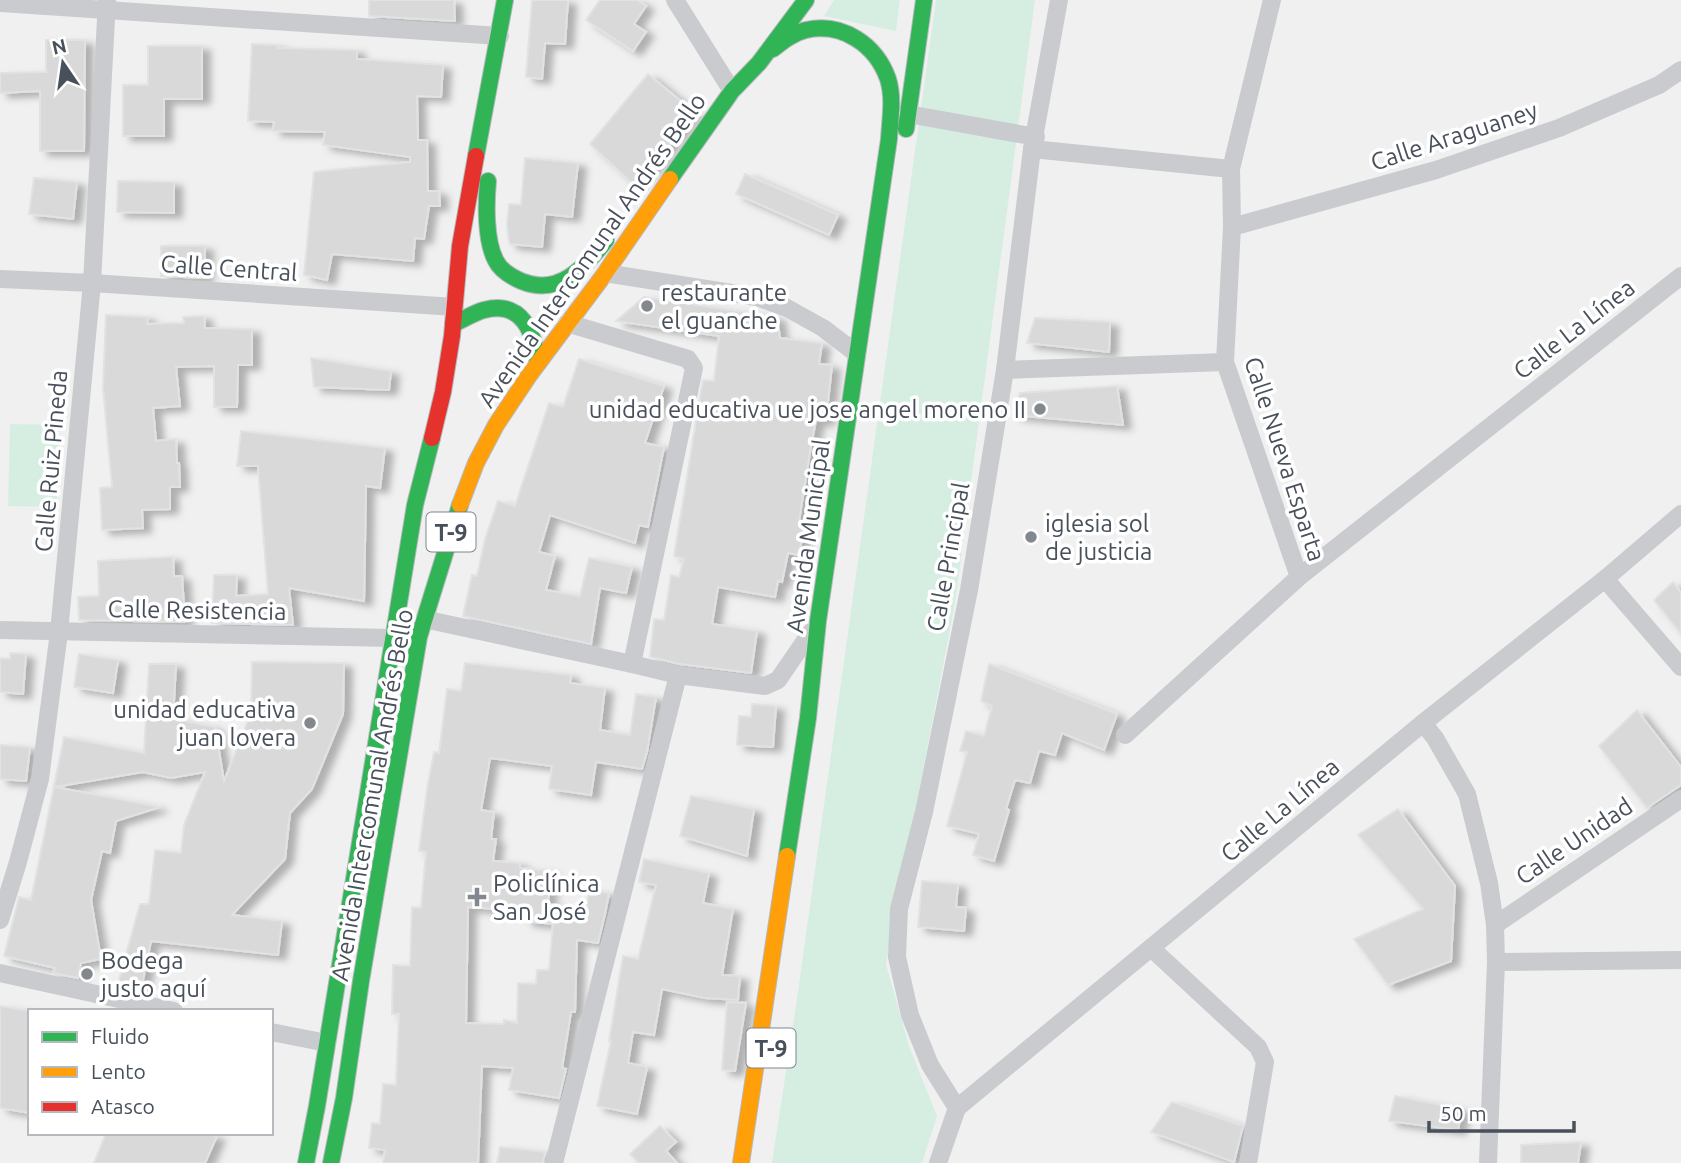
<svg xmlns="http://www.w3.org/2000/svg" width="1681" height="1163" font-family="Ubuntu,sans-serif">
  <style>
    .green { fill: #d6eee2 }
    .building { fill: #d9d9da; stroke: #e1e2e3; stroke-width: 2; fill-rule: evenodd; filter: url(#shadow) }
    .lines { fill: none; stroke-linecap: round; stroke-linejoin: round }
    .fast-casing { stroke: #b5b9bf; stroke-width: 18 }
    .slow-casing { stroke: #b5b9bf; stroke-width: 18 }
    .jam-casing { stroke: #b5b9bf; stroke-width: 18 }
    .street { stroke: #cacbce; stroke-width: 18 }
    .fast { stroke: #30b455; stroke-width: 16 }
    .slow { stroke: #ff9f0a; stroke-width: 16 }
    .jam { stroke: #e5322d; stroke-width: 16 }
    .poi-dot { fill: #83888f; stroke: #fff; stroke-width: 2.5 }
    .labels { text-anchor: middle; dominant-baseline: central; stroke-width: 7; stroke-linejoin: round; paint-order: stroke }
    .shield { fill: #fff; stroke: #7f848c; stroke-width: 2 }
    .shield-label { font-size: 23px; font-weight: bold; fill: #48505b }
    .street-label { font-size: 24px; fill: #48505b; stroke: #fff }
    .poi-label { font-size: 24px; fill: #48505b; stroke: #fff; text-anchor: start }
  </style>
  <defs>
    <filter id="shadow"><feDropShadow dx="8" dy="4.5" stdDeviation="3.5" flood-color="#0004"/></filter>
  </defs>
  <rect width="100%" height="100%" fill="#f0f0f0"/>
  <g class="green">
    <polygon points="834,0 900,0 896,31 824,16"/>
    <polygon points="936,0 1035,0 955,603 886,964 909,1046 937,1116 922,1163 772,1163 797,999"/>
    <polygon points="10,424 59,425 57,507 8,506"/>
  </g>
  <g class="building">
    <polygon points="369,0 454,0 455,21 369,16"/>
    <polygon points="532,0 568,0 565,44 545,43 542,79 526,77"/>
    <polygon points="600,0 637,0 646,6 634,24 646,32 633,51 586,20"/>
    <polygon points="46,40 85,40 84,151 40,151 40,91 0,93 0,73 46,72"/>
    <polygon points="252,44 278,45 278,48 357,50 357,59 443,65 441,97 417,96 418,140 427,140 428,191 439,191 440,206 429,206 424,239 415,238 413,261 332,254 327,280 304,275 314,172 410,162 410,157 323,145 325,132 273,131 274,122 248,121"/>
    <polygon points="148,46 202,46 202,99 164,99 164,136 123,136 123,85 148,85"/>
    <polygon points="648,74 694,112 656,164 634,185 590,144"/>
    <polygon points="525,158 578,163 572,217 545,214 542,247 510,244 509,241 507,224 509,204 521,205"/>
    <polygon points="745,174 838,215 829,235 736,194"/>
    <polygon points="34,178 77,182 73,219 29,214"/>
    <polygon points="118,181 174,182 174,213 117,212"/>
    <polygon points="161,246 205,246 205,278 161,276"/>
    <polygon points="644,297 777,317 780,338 822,343 819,364 832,365 826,421 816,420 811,446 799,521 805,522 799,555 788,553 782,582 778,581 775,597 718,587 712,624 757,631 751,673 680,664 650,657 654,619 664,620 671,575 679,577 684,559 674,556 701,391 703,380 714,381 719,336 616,321"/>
    <polygon points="106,315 148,317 147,324 184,323 183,317 204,316 205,328 252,329 252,365 238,365 237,407 214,407 214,366 176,367 180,406 153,408 156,441 176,439 177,463 179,463 180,487 170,487 170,509 142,510 143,528 102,530 100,488 112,487 103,387"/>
    <polygon points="1035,318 1110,322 1109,352 1027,343"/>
    <polygon points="311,358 391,371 389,390 314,387"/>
    <polygon points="579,359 664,386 645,443 664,447 648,527 639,525 635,543 550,515 539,552 555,556 546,590 580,596 589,558 632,567 626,593 600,588 591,644 463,616 472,575 477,576 485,539 498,501 515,506 549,403 563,407"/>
    <polygon points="1117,386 1123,425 1014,415 1020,393"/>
    <polygon points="241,431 385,448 380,488 366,486 364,601 289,588 293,625 212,623 214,575 237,575 236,596 268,594 258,466 237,466"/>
    <polygon points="173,557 174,576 182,576 185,622 79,620 78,597 99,596 98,561"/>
    <polygon points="1673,582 1681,593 1681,634 1654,600"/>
    <polygon points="10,653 26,654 23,694 0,692 0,658 10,659"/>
    <polygon points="79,654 118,660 113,693 74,687"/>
    <polygon points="252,662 344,663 343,714 312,789 290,813 285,859 232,915 282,921 278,955 151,941 141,990 117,987 140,904 149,904 155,850 181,853 184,825 205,772 171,778 143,772 55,787 160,807 116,821 110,853 102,851 91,900 101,959 81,963 78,978 53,973 55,968 4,956 19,897 31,900 64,737 144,753 149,664 176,664 173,719 215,727 224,781 251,713"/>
    <path d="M 465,663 L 571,675 L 570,683 L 605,688 L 600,730 L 630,735 L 636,694 L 656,697 L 647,752 L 642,769 L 596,762 L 591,795 L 549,789 L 552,766 L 490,758 L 481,810 L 494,812 L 491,839 L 496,839 L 493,861 L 520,863 L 520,868 L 551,871 L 548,904 L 586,910 L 589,890 L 609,893 L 605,914 L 598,943 L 577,940 L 575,1012 L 571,1012 L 562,1068 L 566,1069 L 559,1098 L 509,1090 L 513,1068 L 482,1066 L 478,1163 L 383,1163 L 385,1150 L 369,1148 L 372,1123 L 380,1124 L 383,1084 L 396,1085 L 399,1014 L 392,1014 L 393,965 L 410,966 L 412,907 L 421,908 L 426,852 L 419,851 L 427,789 L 434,752 L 439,753 L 447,689 L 461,691 ZM 468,907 L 526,911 L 525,921 L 553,924 L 549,970 L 537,970 L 536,984 L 518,983 L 517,1023 L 504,1020 L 504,1024 L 466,1023 Z"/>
    <polygon points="989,664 1117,714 1104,750 1062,733 1055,755 1039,751 1030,783 1015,780 1006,809 1009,810 994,861 973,855 979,834 947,826 967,752 960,751 966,731 984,736 992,706 981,701"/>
    <polygon points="752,704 776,706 773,747 737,745 739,716 751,717"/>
    <polygon points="1637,710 1681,767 1681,785 1647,808 1599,746"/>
    <polygon points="0,745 30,747 26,781 0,779"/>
    <polygon points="691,796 754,809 747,856 680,836"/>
    <polygon points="1398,809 1455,886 1451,961 1388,985 1354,939 1423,909 1358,835"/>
    <polygon points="644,859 709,873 703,903 733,909 722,975 740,976 738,1000 705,998 662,989 654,1035 633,1032 628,1063 647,1067 637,1114 597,1106 611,1041 609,1041 623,956 638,959 656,885 639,882"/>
    <polygon points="922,881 958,884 956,907 966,908 964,931 918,927"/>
    <polygon points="727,1002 746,1003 735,1071 722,1070"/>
    <polygon points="0,1006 30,1011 30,1113 0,1108"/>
    <polygon points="1395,1096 1462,1109 1458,1130 1389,1121"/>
    <polygon points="1172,1102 1243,1126 1234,1162 1151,1132"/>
    <polygon points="660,1126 676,1142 666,1151 677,1163 639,1163 630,1154"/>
    <polygon points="106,1133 200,1133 217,1136 205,1163 94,1163"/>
    <polygon points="1581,1142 1578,1163 1521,1163 1521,1145"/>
    <polygon points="500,1147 545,1152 543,1163 497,1163"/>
  </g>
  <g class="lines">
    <g class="fast-casing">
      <g id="fast">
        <path d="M 773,49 C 783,41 793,33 806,30 C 843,22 876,45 888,79 C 894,98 890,120 889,139 L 818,621 L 808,718 L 787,856"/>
        <polyline points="906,129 924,0"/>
        <polyline points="476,156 505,0"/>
        <polyline points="670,179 732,91 759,63 806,0"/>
        <path d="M 488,181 C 486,203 485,241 496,261 C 501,271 512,277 521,281 C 559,297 585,267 606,240"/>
        <path d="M 453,324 C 463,320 473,313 484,310 C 522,300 534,332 538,363"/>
        <polyline points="306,1163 317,1106 415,505 432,438"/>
        <polyline points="331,1163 344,1098 361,981 419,637 460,505"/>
      </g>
    </g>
    <g class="slow-casing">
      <g id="slow">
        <polyline points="460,505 476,463 496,425 530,374 601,279 670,179"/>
        <polyline points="741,1163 787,856"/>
      </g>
    </g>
    <g class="jam-casing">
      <polyline id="jam" points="432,438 443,392 452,336 460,246 476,156"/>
    </g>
    <g class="street">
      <polyline points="675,0 732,91"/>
      <polyline points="0,3 500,36"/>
      <polyline points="908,114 1036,137"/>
      <polyline points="1032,149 1231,169"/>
      <polyline points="1232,227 1436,170 1559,128 1659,85 1681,70"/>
      <polyline points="605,273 757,297 787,308 823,328 857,354"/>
      <polyline points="0,279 92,283 455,307"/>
      <polyline points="567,323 688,359 694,368 632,664"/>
      <polyline points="1005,370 1225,362"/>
      <polyline points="1299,577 1681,276"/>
      <polyline points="1605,579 1681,667"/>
      <polyline points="424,619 632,664 678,675 765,686 778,680 811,632"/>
      <polyline points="0,630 394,638"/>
      <polyline points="1423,723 1435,738 1467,794 1489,883 1495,925 1496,962 1488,1163"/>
      <polyline points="1125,735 1299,577 1225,362 1232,227 1231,169 1272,0"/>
      <polyline points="0,920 18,862 40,779 59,632 92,283 107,0"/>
      <polyline points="1495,925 1681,799"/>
      <polyline points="1151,948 1258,1047 1265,1062 1248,1163"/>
      <polyline points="1496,962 1681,960"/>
      <polyline points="0,973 174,1011"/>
      <polyline points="271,1032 327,1043"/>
      <polyline points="957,1108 930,1065 910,1015 897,957 899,909 924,812 969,590 1005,370 1032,149 1059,0"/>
      <polyline points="554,1163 678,675"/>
      <polyline points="938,1163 957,1108 1423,723 1605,579 1681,514"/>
    </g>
    <use href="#fast" class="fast"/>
    <use href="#slow" class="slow"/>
    <use href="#jam" class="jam"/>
  </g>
  <g class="poi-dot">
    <circle cx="647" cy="306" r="7"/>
    <circle cx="1040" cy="409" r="7"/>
    <circle cx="1031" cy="537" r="7"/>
    <circle cx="310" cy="723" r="7"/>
    <path d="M473.5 886.5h7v7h7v7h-7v7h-7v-7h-7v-7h7z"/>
    <circle cx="87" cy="974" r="7"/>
  </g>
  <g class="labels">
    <g class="shield">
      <rect x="426.5" y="512.5" width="49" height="39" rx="5"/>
      <rect x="746.5" y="1028.5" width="49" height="39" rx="5"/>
    </g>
    <g class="shield-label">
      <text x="451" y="532">T-9</text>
      <text x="771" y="1048">T-9</text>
    </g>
    <g class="street-label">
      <text transform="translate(1454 136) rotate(-18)">Calle Araguaney</text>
      <text transform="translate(592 250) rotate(-55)">Avenida Intercomunal Andrés Bello</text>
      <text transform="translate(229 268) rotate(4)">Calle Central</text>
      <text transform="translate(1574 329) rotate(-38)">Calle La Línea</text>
      <text transform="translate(1285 459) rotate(72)">Calle Nueva Esparta</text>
      <text transform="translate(51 461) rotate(-85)">Calle Ruiz Pineda</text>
      <text transform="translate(808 536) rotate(-82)">Avenida Municipal</text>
      <text transform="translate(948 557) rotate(-80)">Calle Principal</text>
      <text transform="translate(197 610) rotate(1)">Calle Resistencia</text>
      <text transform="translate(372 795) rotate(-80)">Avenida Intercomunal Andrés Bello</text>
      <text transform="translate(1280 810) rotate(-40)">Calle La Línea</text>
      <text transform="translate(1574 841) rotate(-34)">Calle Unidad</text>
    </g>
    <g class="poi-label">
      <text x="661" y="292">restaurante<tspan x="661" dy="28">el guanche</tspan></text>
      <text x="1026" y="409" text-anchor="end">unidad educativa ue jose angel moreno II</text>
      <text x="1045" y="523">iglesia sol<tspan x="1045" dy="28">de justicia</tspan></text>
      <text x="296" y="709" text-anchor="end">unidad educativa<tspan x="296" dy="28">juan lovera</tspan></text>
      <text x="493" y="883">Policlínica<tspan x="493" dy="28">San José</tspan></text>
      <text x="101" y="960">Bodega<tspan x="101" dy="28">justo aquí</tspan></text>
    </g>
  </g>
  <rect x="28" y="1009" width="245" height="126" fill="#ffffff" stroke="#b6b9bd" stroke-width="2"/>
  <rect x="42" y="1032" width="35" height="10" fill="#30b455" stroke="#b6b9bd" stroke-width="2"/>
  <text x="91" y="1044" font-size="21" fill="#48505b">Fluido</text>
  <rect x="42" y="1067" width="35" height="10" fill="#ff9f0a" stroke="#b6b9bd" stroke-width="2"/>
  <text x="91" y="1079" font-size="21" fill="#48505b">Lento</text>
  <rect x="42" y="1102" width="35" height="10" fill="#e5322d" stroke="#b6b9bd" stroke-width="2"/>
  <text x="91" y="1114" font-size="21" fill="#48505b">Atasco</text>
  <g transform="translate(63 63) rotate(347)" stroke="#ffffff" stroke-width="5" paint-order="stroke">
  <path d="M0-5L12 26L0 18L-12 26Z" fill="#48505b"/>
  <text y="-10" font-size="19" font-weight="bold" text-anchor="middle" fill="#48505b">N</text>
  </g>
  <path d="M1429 1121v10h145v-10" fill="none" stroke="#48505b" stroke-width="3.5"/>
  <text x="1440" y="1121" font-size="21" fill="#48505b" stroke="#ffffff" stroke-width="5" paint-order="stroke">50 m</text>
</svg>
